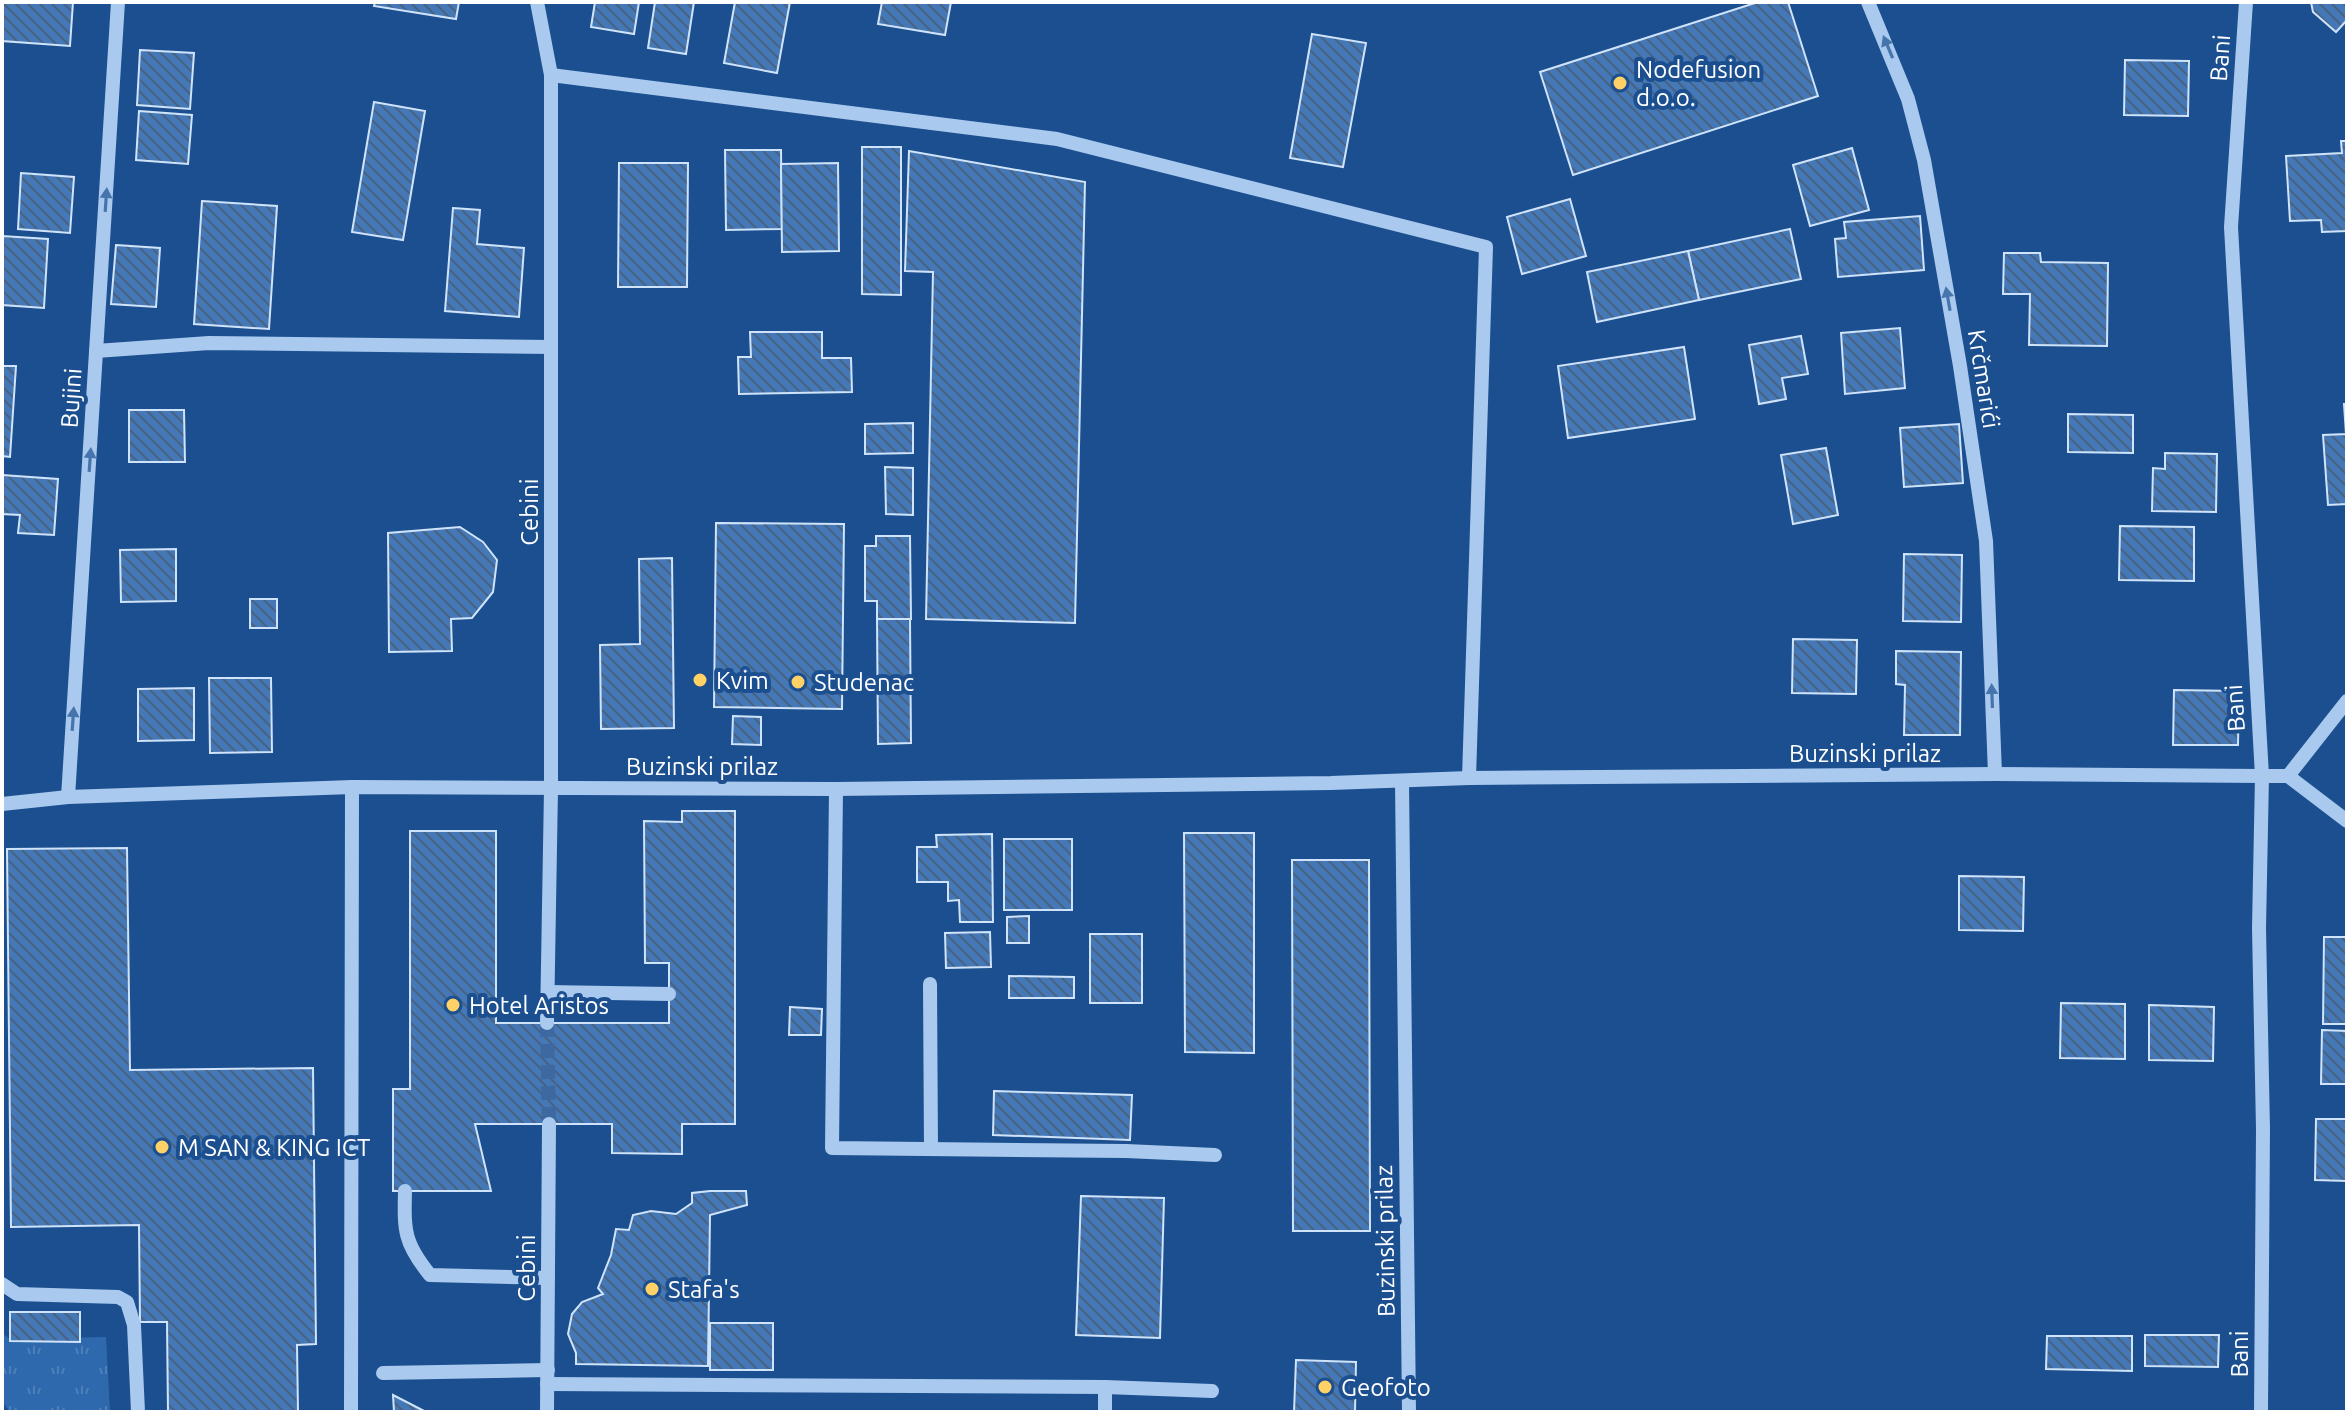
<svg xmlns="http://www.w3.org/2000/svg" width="2349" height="1414" font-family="Ubuntu,sans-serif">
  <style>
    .grass { fill: url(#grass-tufts) }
    .building { fill: url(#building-back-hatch); stroke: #cfe3fa; stroke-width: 2 }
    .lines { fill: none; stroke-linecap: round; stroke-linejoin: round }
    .minor-tunnel { stroke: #3d69a0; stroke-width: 14; stroke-dasharray: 14 7; stroke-linecap: butt }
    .minor { stroke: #a9c9ee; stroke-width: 14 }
    .oneway { fill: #4674ac }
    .poi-dot { fill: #ffd166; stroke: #1b4f8f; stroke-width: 3 }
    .labels { text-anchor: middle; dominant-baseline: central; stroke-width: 8; stroke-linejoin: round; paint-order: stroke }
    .street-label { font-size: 24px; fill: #fff; stroke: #1b4f8f }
    .poi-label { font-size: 24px; fill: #fff; stroke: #1b4f8f; text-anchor: start }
  </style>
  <defs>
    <pattern id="grass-tufts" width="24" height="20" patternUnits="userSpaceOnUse" patternTransform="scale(2)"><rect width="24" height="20" fill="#2e69ad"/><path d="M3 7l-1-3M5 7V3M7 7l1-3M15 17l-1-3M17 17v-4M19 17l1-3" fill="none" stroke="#4d80b9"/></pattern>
    <pattern id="building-back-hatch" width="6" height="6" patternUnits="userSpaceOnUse" patternTransform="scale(2)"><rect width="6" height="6" fill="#4478b7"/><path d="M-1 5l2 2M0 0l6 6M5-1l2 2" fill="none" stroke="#486282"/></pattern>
  </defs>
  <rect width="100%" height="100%" fill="#1b4f8f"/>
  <polygon class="grass" points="2,1333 10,1339 106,1337 110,1412 10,1412 2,1401"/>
  <g class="building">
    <polygon points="2,2 73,2 70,46 2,41"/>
    <polygon points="375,2 459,2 456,19 374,6"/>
    <polygon points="595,2 639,2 634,34 591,27"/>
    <polygon points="655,2 694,2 686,54 648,48"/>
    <polygon points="735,2 790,2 777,73 724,63"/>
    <polygon points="882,2 951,2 945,35 878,24"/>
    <polygon points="1758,2 1788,2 1818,96 1573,175 1540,72"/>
    <polygon points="2311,2 2347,2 2347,20 2336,32 2313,12"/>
    <polygon points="1312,34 1366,43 1343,167 1290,158"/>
    <polygon points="140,50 194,53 190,109 137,105"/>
    <polygon points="2125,60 2189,61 2188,116 2124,115"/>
    <polygon points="374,102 425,111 403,240 352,232"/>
    <polygon points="139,111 192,115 188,164 136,160"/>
    <polygon points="2341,141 2347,141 2347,231 2322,232 2321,220 2290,221 2286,156 2342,153"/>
    <polygon points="862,147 901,147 901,295 862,294"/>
    <polygon points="1852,148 1869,210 1810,226 1793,165"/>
    <polygon points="725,150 781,150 782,229 726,230"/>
    <polygon points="909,151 1085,182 1075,623 926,619 933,272 905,271"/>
    <polygon points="619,163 688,163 687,287 618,287"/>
    <polygon points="838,163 839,251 782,252 781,164"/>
    <polygon points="21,173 74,177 70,233 18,229"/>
    <polygon points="1570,199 1586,256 1522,274 1507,217"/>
    <polygon points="202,201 277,206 269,329 194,324"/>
    <polygon points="453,208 480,210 477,244 524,248 519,317 445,311"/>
    <polygon points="1920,216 1924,270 1838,277 1835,239 1846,238 1844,222"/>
    <polygon points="1790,229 1801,279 1699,300 1688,251"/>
    <polygon points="2,236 48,239 44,308 2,305"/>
    <polygon points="116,245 160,248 156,307 111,304"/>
    <polygon points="1688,251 1699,300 1597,322 1587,272"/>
    <polygon points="2004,253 2040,253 2041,262 2108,263 2107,346 2029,345 2030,294 2003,294"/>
    <polygon points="1900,328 1905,388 1845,394 1841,333"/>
    <polygon points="750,332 822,332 822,358 851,358 852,392 739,394 738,357 751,357"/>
    <polygon points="1801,336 1808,374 1782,378 1786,399 1759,404 1749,345"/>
    <polygon points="1684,347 1695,419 1568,438 1558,366"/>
    <polygon points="2,366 16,366 10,457 2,456"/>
    <polygon points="2344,404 2347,404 2347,504 2328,505 2323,435 2346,434"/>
    <polygon points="129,410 184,410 185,462 129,462"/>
    <polygon points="2068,414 2133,415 2133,453 2068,452"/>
    <polygon points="913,423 913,453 865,454 865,424"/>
    <polygon points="1959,424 1963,483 1904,487 1900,428"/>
    <polygon points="1826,448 1838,515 1793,524 1781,455"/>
    <polygon points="2165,453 2217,454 2216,512 2152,511 2153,468 2165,469"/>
    <polygon points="885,467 913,468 913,515 886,514"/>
    <polygon points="2,475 58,479 54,535 18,533 20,515 2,514"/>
    <polygon points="716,523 844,524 842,709 714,707"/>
    <polygon points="2120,526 2194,527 2194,581 2119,580"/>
    <polygon points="460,527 483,542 497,560 493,592 472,618 451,619 452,651 389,652 388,533"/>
    <polygon points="876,536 910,536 911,619 877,619 877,601 865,601 865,546 876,546"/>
    <polygon points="176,549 176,601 121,602 120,550"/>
    <polygon points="1904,554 1962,555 1961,622 1903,621"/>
    <polygon points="672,558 674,728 601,729 600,645 640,644 639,559"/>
    <rect x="250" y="599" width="27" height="29"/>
    <polygon points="877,619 910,619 911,743 878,744"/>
    <polygon points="1793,639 1857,640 1856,694 1792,693"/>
    <polygon points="1896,651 1961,652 1960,735 1904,735 1905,685 1896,684"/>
    <polygon points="209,678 271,678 272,752 210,753"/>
    <polygon points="194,688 194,740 138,741 138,689"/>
    <polygon points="2174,690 2239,691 2238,745 2173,745"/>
    <polygon points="733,716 761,717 761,745 732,744"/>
    <polygon points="682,811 735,811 735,1124 682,1124 682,1154 612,1153 612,1124 475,1124 491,1191 393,1191 393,1089 410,1089 410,831 496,831 496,1023 669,1023 669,963 645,963 644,821 682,822"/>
    <polygon points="1184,833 1254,833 1254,1053 1185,1052"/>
    <polygon points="992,834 993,922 960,922 959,900 948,901 948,882 917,882 917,847 937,847 936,835"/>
    <rect x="1004" y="839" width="68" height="71"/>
    <polygon points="127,848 130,1070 313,1068 316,1344 297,1345 298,1412 168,1412 167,1322 140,1322 139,1225 11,1227 7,849"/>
    <polygon points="1292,860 1369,860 1370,1231 1293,1231"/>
    <polygon points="1959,876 2024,877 2023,931 1959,930"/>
    <polygon points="1029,916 1029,943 1007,943 1007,917"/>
    <polygon points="990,932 991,967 946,968 945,933"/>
    <rect x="1090" y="934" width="52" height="69"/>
    <polygon points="2324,937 2347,937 2347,1024 2323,1024"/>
    <polygon points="1009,976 1074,977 1074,998 1009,998"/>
    <polygon points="2061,1003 2125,1004 2125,1059 2060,1058"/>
    <polygon points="2149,1005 2214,1007 2213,1061 2149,1060"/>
    <polygon points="790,1007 822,1009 821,1035 789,1035"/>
    <polygon points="2322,1030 2347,1031 2347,1084 2321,1084"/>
    <polygon points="994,1091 1132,1095 1130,1140 993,1135"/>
    <polygon points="2316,1119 2347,1119 2347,1181 2315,1180"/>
    <polygon points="710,1191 746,1191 747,1205 710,1215 708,1366 576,1364 576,1353 568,1334 572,1314 582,1302 603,1294 598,1288 611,1255 616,1229 629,1230 633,1215 651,1211 676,1214 692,1203 692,1193"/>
    <polygon points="1081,1196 1164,1198 1160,1338 1076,1335"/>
    <polygon points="10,1312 80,1312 80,1342 10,1341"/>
    <rect x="710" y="1323" width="63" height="47"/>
    <polygon points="2145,1335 2219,1335 2218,1367 2145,1366"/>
    <polygon points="2047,1336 2132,1336 2132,1371 2046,1369"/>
    <polygon points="1296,1360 1356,1362 1355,1412 1294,1412"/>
    <polygon points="393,1395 426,1412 394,1412"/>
  </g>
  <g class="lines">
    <polyline class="minor-tunnel" points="547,1023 549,1124"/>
    <g class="minor">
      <polyline points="537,2 551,75 551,789 547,1023"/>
      <polyline points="1868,2 1908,99 1924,160 1960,366 1986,541 1995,774"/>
      <polyline points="2246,2 2231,227 2262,776 2259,928 2263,1129 2261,1412"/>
      <polyline points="551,75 1057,139 1486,247 1469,778"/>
      <polyline points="96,351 209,343 551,347"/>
      <polyline points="2288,776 2347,701"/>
      <polyline points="1402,782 1409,1412"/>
      <polyline points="836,789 832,1148 1126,1151 1215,1155"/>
      <polyline points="68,797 118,2"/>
      <polyline points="2,804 68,797 352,787 836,789 1331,783 1469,778 1995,774 2262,776 2288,776 2347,821"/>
      <polyline points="930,984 931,1149"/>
      <polyline points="548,992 669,994"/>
      <path d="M 405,1191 C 404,1231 404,1243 430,1275 L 548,1278"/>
      <polyline points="2,1284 17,1294 118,1297 127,1302 134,1325 138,1412"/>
      <polyline points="383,1373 548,1370"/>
      <polyline points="547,1384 1105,1387 1105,1412"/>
      <polyline points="1105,1387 1212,1391"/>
      <polyline points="351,1412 352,787"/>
      <polyline points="547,1412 549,1124"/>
    </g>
  </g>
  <defs><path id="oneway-solid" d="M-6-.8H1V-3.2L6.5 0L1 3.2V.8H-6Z" transform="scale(2)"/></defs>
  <g class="oneway">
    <use href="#oneway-solid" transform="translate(1888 47) rotate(-113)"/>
    <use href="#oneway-solid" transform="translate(106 200) rotate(-86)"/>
    <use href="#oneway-solid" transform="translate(1948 299) rotate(-100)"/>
    <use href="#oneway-solid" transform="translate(90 460) rotate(-86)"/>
    <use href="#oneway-solid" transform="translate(1992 696) rotate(-92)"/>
    <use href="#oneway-solid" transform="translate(73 719) rotate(-86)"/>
  </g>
  <g class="poi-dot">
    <circle cx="1620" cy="83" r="8"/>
    <circle cx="700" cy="680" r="8"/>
    <circle cx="798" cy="682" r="8"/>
    <circle cx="453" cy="1005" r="8"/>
    <circle cx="162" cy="1147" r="8"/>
    <circle cx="652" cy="1289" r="8"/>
    <circle cx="1325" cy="1387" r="8"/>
  </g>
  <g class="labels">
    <g class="street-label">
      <text transform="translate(2220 58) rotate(-86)">Bani</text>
      <text transform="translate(1984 379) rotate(81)">Krčmarići</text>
      <text transform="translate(71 398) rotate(-86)">Bujini</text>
      <text transform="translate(529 512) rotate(-90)">Cebini</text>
      <text transform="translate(2235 708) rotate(-94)">Bani</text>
      <text x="1865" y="753">Buzinski prilaz</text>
      <text x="702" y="766">Buzinski prilaz</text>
      <text transform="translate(1385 1241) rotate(-91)">Buzinski prilaz</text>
      <text transform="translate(526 1268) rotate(-90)">Cebini</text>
      <text transform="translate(2239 1354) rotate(-90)">Bani</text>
    </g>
    <g class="poi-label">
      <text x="1636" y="69">Nodefusion<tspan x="1636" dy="28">d.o.o.</tspan></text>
      <text x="716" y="680">Kvim</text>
      <text x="814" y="682">Studenac</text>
      <text x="469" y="1005">Hotel Aristos</text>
      <text x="178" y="1147">M SAN &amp; KING ICT</text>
      <text x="668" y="1289">Stafa's</text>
      <text x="1341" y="1387">Geofoto</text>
    </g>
  </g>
  <rect width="2349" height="1414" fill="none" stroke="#ffffff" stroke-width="8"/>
</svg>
